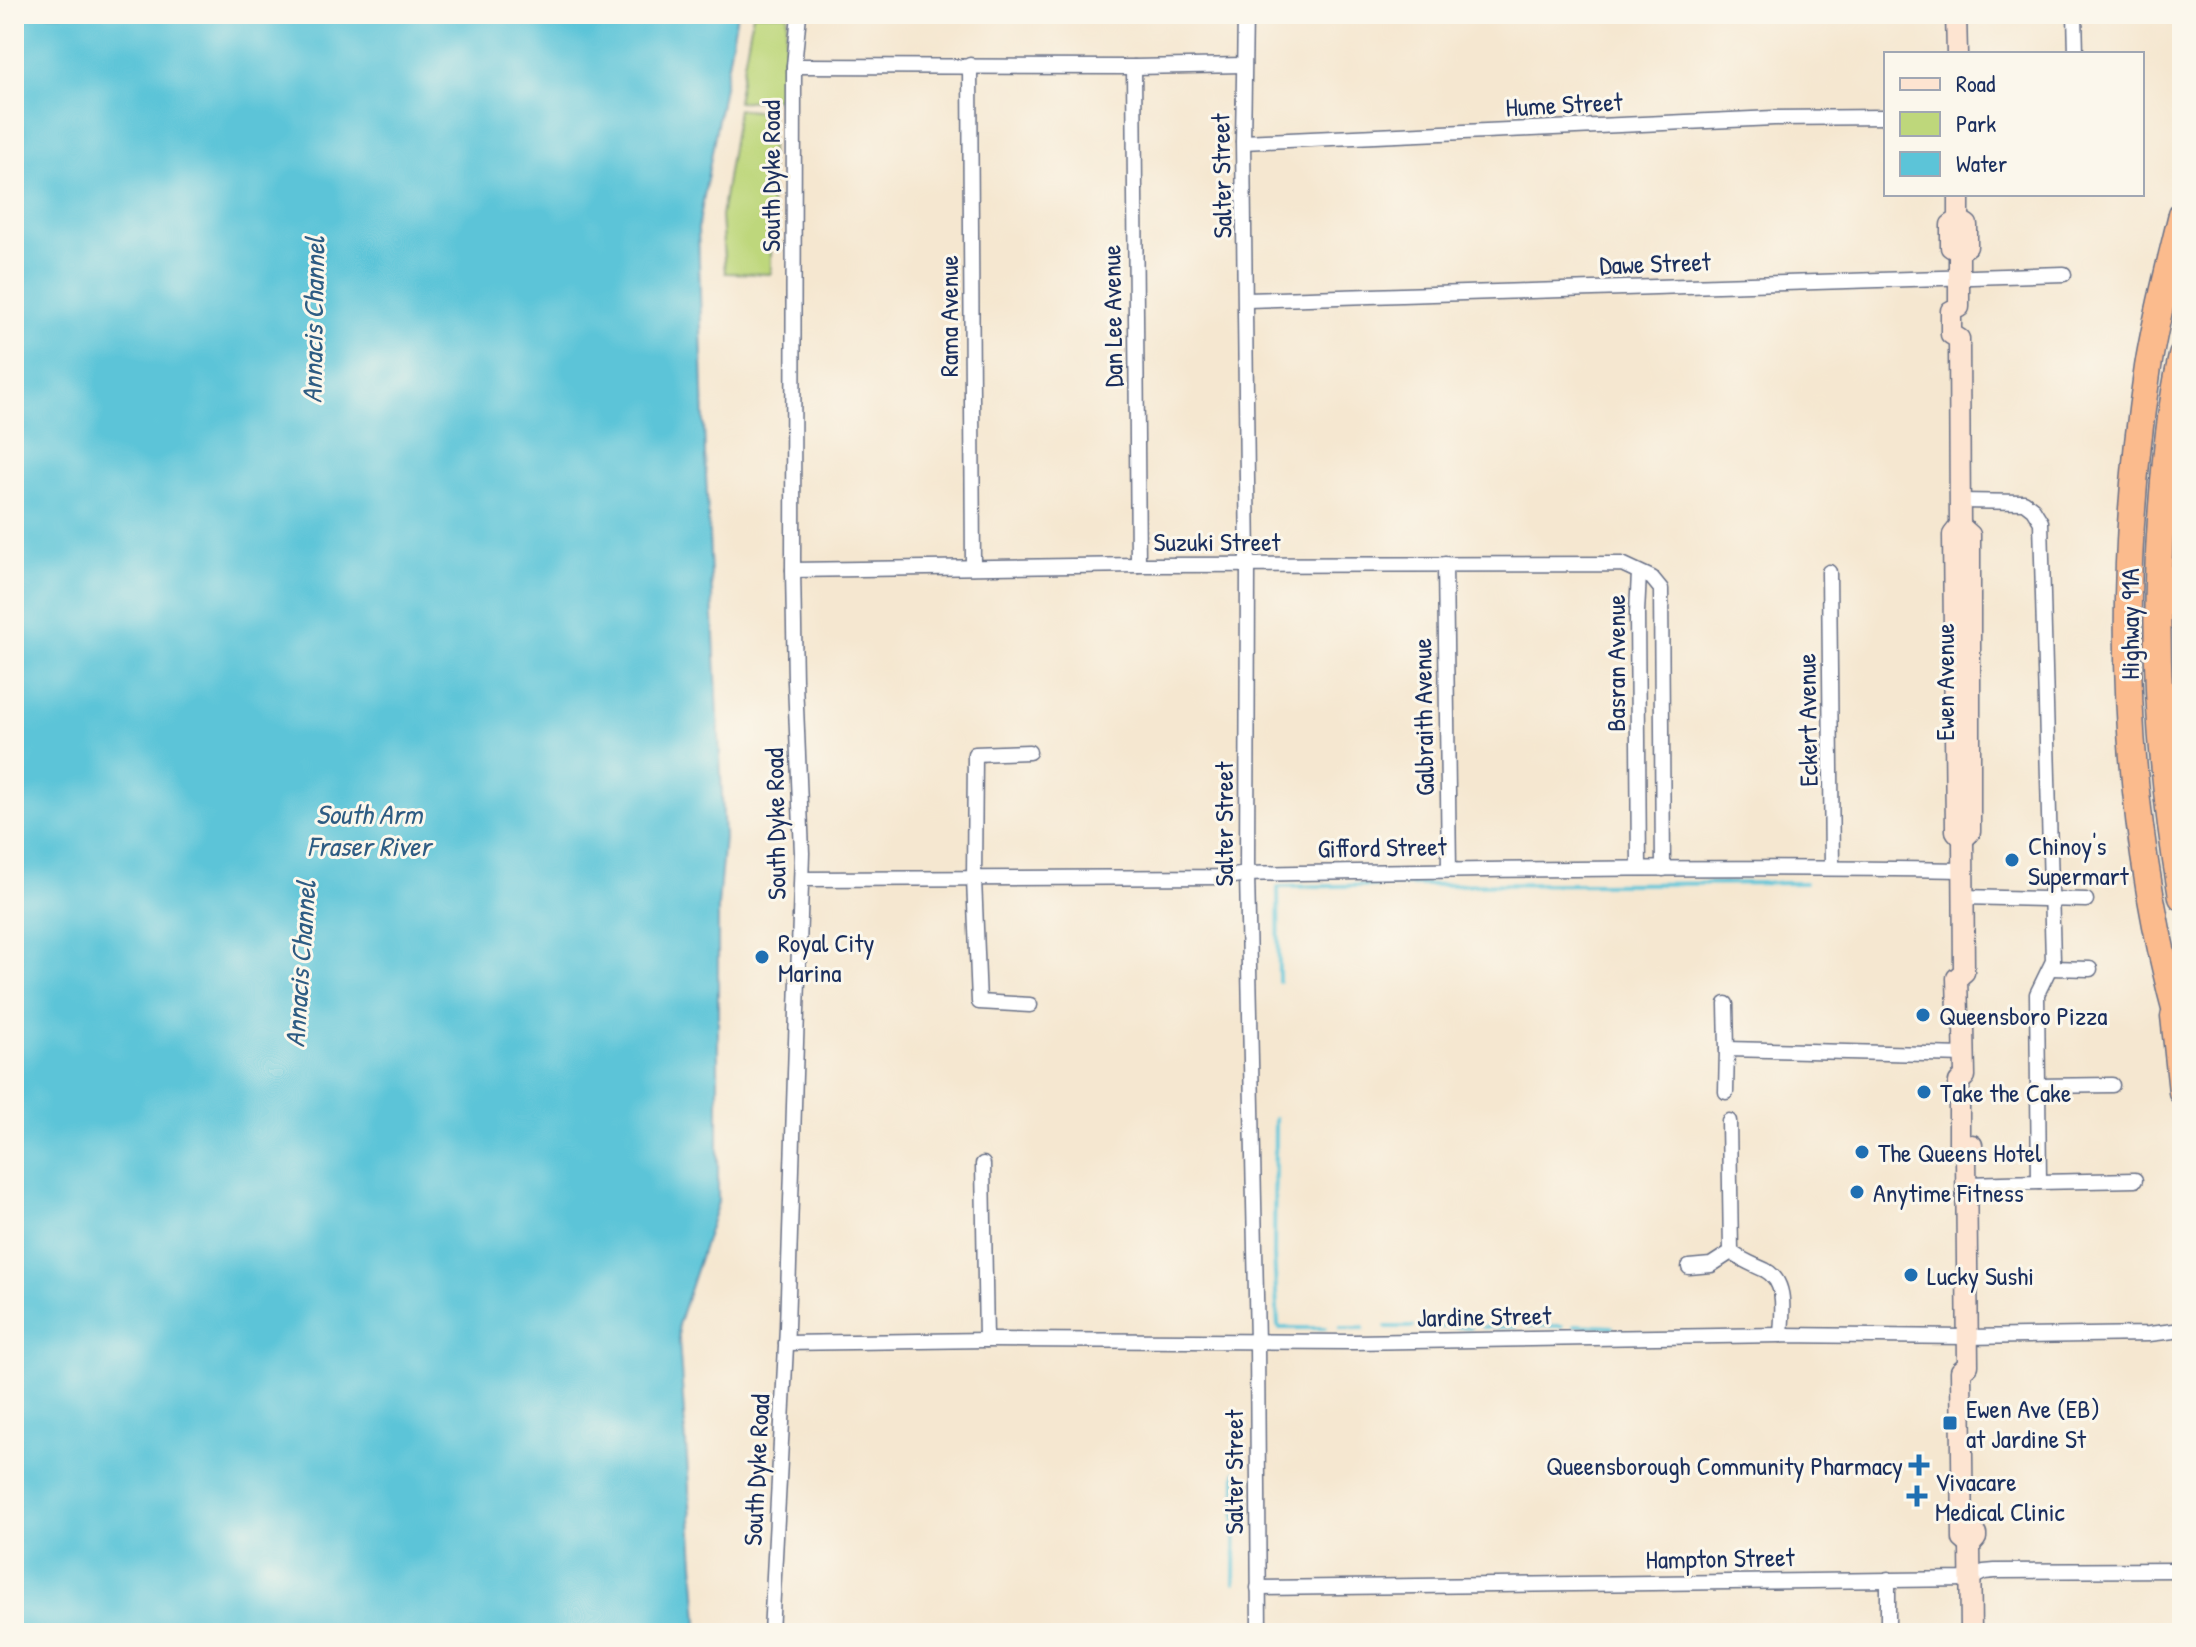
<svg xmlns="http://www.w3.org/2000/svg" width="2196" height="1647" font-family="'Patrick Hand',sans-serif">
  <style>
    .green { fill: #bed77b; stroke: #6c836c; stroke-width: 2 }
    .water { fill: #5cc4d8; stroke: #3c7a9b; stroke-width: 2 }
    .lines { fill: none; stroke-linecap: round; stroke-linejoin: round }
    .stream { stroke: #5cc4d8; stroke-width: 4 }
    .street-casing { stroke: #676f86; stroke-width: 17 }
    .secondary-casing { stroke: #676f86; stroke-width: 23 }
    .highway-casing { stroke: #676f86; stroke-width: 29 }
    .street { stroke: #fff; stroke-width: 14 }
    .secondary { stroke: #fde4d1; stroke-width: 20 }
    .highway { stroke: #fbbb8d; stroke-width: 26 }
    .poi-dot { fill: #1f6fb2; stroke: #fbf7ec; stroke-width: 3 }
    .labels { text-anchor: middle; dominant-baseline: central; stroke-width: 6; stroke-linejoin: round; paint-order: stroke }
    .street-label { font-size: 26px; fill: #1b2f5e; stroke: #fbf7ec }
    .poi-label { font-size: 26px; fill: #1b2f5e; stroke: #fbf7ec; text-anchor: start }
    .water-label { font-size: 28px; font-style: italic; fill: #2e5c83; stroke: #fbf7ec }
  </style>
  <rect width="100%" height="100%" fill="#fbf7ec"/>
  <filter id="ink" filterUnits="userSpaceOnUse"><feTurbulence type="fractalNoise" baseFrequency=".0125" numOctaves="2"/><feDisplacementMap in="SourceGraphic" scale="16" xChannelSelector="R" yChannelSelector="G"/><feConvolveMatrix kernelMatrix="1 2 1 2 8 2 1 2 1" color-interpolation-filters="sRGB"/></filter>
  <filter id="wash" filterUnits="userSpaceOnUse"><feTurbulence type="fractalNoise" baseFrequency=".006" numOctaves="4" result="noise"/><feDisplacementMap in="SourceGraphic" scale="32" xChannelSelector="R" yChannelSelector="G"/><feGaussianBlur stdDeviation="1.8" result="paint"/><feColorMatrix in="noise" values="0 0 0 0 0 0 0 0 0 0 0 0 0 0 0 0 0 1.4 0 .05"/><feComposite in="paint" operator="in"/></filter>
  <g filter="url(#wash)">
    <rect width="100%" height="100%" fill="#f5e7d0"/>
    <g class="green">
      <polygon points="753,14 788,14 780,98 737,102"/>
      <polygon points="738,109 771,113 771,274 725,273 721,217"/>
    </g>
    <polygon class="water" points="14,14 737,14 698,229 705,455 724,837 718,906 718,1202 678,1325 698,1622 696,1633 14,1633"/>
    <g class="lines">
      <g class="stream">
        <polyline points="1279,981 1278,887 1392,885 1805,883"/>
        <polyline points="1275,1119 1274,1256 1278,1326 1280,1328 1325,1328"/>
        <polyline points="1575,1325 1612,1327"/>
        <polyline points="1529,1326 1562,1326"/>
        <polyline points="1386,1327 1413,1327"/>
        <polyline points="1428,1327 1470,1327"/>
        <polyline points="1483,1327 1515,1327"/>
        <polyline points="1340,1328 1363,1328"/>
        <polyline points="1237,1452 1237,1424"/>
        <polyline points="1235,1583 1236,1472"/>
      </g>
    </g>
  </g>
  <g filter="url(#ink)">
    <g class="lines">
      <g class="street-casing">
        <g id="street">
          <polyline points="1245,14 1243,142 1248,565 1247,874 1257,1342 1259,1633"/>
          <polyline points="2075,14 2076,54"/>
          <polyline points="970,65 973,567"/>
          <polyline points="794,66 1134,67 1244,65"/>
          <polyline points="1134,67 1138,565"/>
          <polyline points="1243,142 1774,118 1886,117"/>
          <polyline points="1247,300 2064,274"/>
          <polyline points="1960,501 2024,502 2033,509 2041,522 2053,961 2037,994 2039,1182 1966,1184"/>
          <polyline points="1445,564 1449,870"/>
          <polyline points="793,570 1138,565 1622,564 1652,578 1661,589 1663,869"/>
          <polyline points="1829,572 1832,868"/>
          <polyline points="1639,573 1637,613 1639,868"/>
          <polyline points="1029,752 975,754 974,879 979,1002 1030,1005"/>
          <path d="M 802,879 L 1227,877 L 1247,874 C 1486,869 1724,866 1963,870"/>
          <polyline points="1963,897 2086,900"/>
          <polyline points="2051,968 2090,969"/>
          <polyline points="1726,1004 1727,1049"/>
          <polyline points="2038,1086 2112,1085"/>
          <polyline points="1726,1092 1727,1049 1965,1055"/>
          <path d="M 1729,1121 L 1731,1252 C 1743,1261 1752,1264 1765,1270 C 1788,1282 1782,1313 1781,1335"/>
          <polyline points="983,1164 986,1340"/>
          <polyline points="2039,1182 2135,1180"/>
          <polyline points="1689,1267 1711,1265 1731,1252"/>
          <polyline points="786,1343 986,1340 1353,1342 1781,1335 1967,1337 2149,1334 2182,1330"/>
          <polyline points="1258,1588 1970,1579 1984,1572 1995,1571 2182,1570"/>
          <polyline points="771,1633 787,1327 802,853 795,682 793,570 794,66 799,14"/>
          <polyline points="1888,1633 1888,1579"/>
        </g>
      </g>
      <g class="secondary-casing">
        <g id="secondary">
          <polyline points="1956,14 1957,54"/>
          <polyline points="1959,194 1959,220 1951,225 1951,247 1959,251"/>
          <polyline points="1959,220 1967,225 1967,246 1959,251 1959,307 1951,311 1951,334 1959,339 1960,526 1953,535 1956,831 1963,839 1964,972 1957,978 1958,1014 1958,1020 1964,1026 1965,1076 1959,1082 1959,1149 1966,1155"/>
          <polyline points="1960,526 1970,535 1970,832 1963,839"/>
          <polyline points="1970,1545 1963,1539 1961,1371 1968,1365 1966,1155 1972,1149 1972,1145"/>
          <polyline points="1971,1633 1970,1545 1976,1538 1976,1534"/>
        </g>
      </g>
      <g class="highway-casing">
        <g id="highway">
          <path d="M 2182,214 C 2170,264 2156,316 2148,367 C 2114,588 2121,818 2182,1034"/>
          <path d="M 2182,356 C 2170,409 2165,465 2161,519 C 2152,646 2160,771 2182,897"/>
          <polyline points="2174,1016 2182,1092"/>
        </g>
      </g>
      <use href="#street" class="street"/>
      <use href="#secondary" class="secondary"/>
      <use href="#highway" class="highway"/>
    </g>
  </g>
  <g class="poi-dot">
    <circle cx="2012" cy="860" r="8"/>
    <circle cx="762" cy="957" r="8"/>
    <circle cx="1923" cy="1015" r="8"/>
    <circle cx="1924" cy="1092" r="8"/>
    <circle cx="1862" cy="1152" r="8"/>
    <circle cx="1857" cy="1192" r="8"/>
    <circle cx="1911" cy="1275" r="8"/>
    <rect x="1942" y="1415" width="16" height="16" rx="4"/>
    <path d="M1915 1453h8v8h8v8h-8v8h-8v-8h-8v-8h8z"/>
    <path d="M1913 1484h8v8h8v8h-8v8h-8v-8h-8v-8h8z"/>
  </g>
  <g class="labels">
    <g class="street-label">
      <text transform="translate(1564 104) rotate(-3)">Hume Street</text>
      <text transform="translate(770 176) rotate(-90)">South Dyke Road</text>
      <text transform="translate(1221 176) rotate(-91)">Salter Street</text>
      <text transform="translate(1655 263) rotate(-2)">Dawe Street</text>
      <text transform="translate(948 316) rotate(-90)">Rama Avenue</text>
      <text transform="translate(1112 316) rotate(-91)">Dan Lee Avenue</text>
      <text x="1217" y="541">Suzuki Street</text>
      <text transform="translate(2129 624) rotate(-90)">Highway 91A</text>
      <text transform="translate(1615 663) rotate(-90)">Basran Avenue</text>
      <text transform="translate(1944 682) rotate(-90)">Ewen Avenue</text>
      <text transform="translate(1423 717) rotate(-91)">Galbraith Avenue</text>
      <text transform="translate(1807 720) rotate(-91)">Eckert Avenue</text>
      <text transform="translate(775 824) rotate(-91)">South Dyke Road</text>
      <text transform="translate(1223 824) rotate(-90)">Salter Street</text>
      <text transform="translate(1382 847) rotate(-1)">Gifford Street</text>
      <text transform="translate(1484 1316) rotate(-1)">Jardine Street</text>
      <text transform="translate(756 1470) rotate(-87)">South Dyke Road</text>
      <text transform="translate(1233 1472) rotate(-90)">Salter Street</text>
      <text transform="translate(1720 1558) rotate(-1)">Hampton Street</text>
    </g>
    <g class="poi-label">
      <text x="2028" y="845">Chinoy's<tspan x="2028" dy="30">Supermart</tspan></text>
      <text x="778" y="942">Royal City<tspan x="778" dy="30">Marina</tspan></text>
      <text x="1939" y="1015">Queensboro Pizza</text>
      <text x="1940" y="1092">Take the Cake</text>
      <text x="1878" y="1152">The Queens Hotel</text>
      <text x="1873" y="1192">Anytime Fitness</text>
      <text x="1927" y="1275">Lucky Sushi</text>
      <text x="1966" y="1408">Ewen Ave (EB)<tspan x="1966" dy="30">at Jardine St</tspan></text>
      <text x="1903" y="1465" text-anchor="end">Queensborough Community Pharmacy</text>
      <text x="1935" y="1481">Vivacare<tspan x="1935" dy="30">Medical Clinic</tspan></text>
    </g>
    <g class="water-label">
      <text transform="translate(313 320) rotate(-89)">Annacis Channel</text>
      <text x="369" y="814">South Arm<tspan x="369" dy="32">Fraser River</tspan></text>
      <text transform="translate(300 964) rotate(-86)">Annacis Channel</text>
    </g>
  </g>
  <rect width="2196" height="1647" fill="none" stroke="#fbf7ec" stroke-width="48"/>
  <rect x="1884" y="52" width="260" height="144" fill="#fbf7ec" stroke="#a1a7b3" stroke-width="2"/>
  <rect x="1900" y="78" width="40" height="12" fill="#fde4d1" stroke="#a1a7b3" stroke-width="2"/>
  <text x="1956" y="92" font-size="24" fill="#1b2f5e">Road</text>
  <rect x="1900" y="112" width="40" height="24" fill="#bed77b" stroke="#a1a7b3" stroke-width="2"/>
  <text x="1956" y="132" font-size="24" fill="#1b2f5e">Park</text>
  <rect x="1900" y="152" width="40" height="24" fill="#5cc4d8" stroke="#a1a7b3" stroke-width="2"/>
  <text x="1956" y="172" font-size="24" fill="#1b2f5e">Water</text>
</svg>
